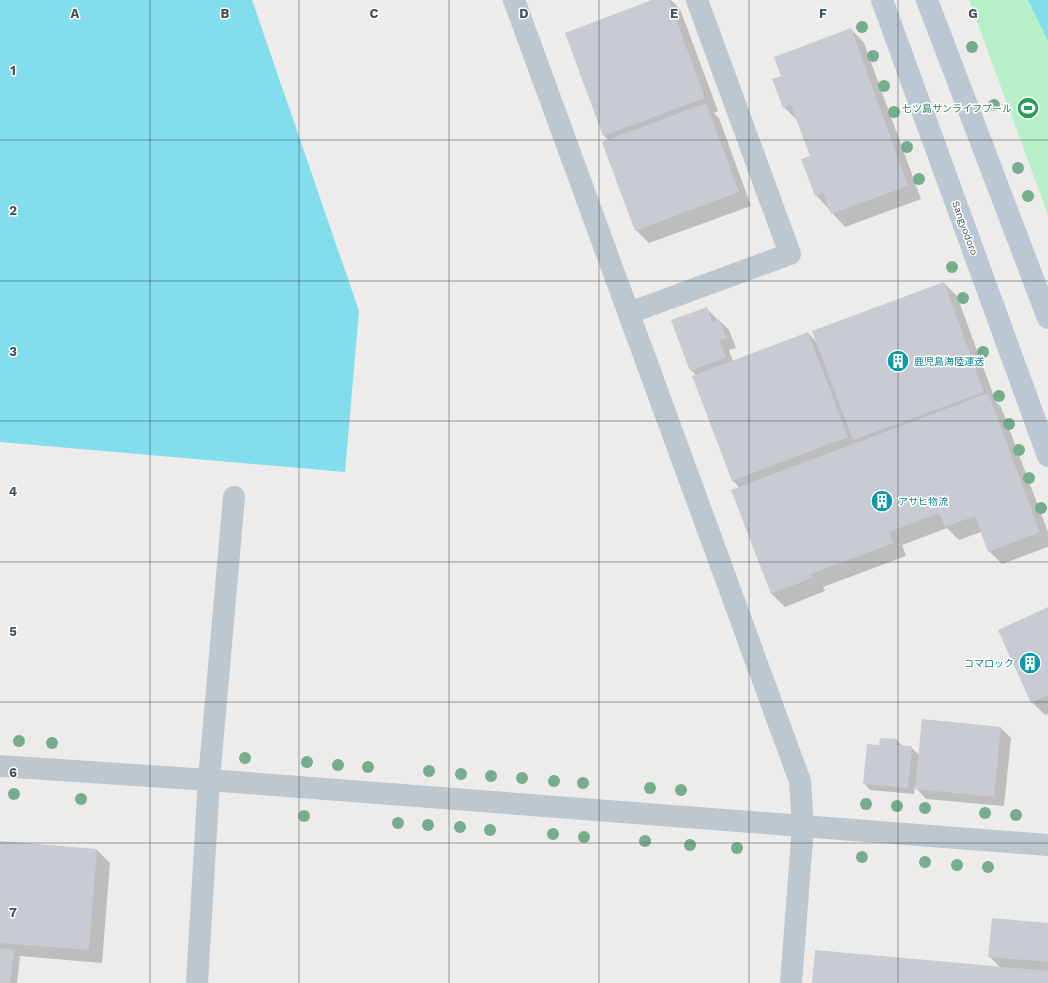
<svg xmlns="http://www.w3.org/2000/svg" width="1048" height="983" font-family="'Work Sans','Noto Sans JP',sans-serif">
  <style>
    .green { fill: #b7efc9 }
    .water { fill: #82dded }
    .shadow { fill: #0003 }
    .building { fill: #c8cbd1 }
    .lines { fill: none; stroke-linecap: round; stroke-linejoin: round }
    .minor { stroke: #bcc7cf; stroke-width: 22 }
    .tertiary { stroke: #bcc7cf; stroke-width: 22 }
    .secondary { stroke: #bbc8d4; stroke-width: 22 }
    .tree { fill: #76ad8e }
    .grid { fill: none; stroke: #445059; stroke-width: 1; stroke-opacity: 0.55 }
    .labels { text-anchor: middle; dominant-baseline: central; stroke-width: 3; stroke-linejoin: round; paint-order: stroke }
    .leisure-label { font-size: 10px; fill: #27864d; stroke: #fff; text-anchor: end }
    .street-label { font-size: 10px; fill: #445059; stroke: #fff }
    .culture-label { font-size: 10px; fill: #0d838f; stroke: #fff; text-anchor: start }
    .grid-label { font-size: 13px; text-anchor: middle; font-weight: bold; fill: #445059; stroke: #fff; stroke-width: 3; stroke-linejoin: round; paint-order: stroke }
  </style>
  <rect width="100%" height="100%" fill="#eeebeb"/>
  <polygon class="green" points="969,0 1048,0 1048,215"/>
  <g class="water">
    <polygon points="0,0 252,0 359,311 345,472 0,442"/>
    <polygon points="1028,0 1048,0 1048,41"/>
  </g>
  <g class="shadow">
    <polygon points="655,0 671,0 680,9 718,111 714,113 719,118 751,206 649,243 636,230 609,141 604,136 566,33"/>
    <polygon points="851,29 864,43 921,199 845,227 816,195 811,156 797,120 784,107 782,76"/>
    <polygon points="944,283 957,296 996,402 1001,407 1048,532 1048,547 1002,564 989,551 981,532 959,540 947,528 902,545 906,556 823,587 825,591 785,607 772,594 740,488 733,481 696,375 691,370 706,308 716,318 718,321 719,320 729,330 736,348 729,350 733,362 808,333 818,344"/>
    <polygon points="1048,608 1048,714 1045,715 1032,702"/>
    <polygon points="1001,728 1011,738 1004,806 926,799 915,787 914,794 870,790 864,783 880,746 897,740 903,747 911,747 920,756"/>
    <polygon points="0,842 97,850 110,863 102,963 20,956 17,983 0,983"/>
    <polygon points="1048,924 1048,983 813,983 1001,968 989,956"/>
  </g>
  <g class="building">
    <polygon points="652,0 669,0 705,98 603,136 565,33"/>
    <polygon points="851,28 908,186 831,214 823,193 815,196 801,159 810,156 791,105 783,108 772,79 781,76 774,57"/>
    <polygon points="706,103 739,192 635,231 602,142"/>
    <polygon points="944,282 984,392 853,440 812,331"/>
    <polygon points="707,307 712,322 719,319 727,338 719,340 726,357 690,371 671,320"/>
    <polygon points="808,332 848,437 732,481 692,376"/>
    <polygon points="988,393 1040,532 988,552 975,516 945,527 939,513 889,532 894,543 811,574 812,578 771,594 731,490"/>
    <polygon points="1048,607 1048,695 1031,703 998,630"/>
    <polygon points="922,719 1001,727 994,797 915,789"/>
    <polygon points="880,738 897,739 896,745 912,746 908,788 863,784 867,744 879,745"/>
    <polygon points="0,841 97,849 89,950 0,943"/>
    <polygon points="992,918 1048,923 1048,962 988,957"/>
    <polygon points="0,948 14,950 10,983 0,983"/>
    <polygon points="815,950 1048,971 1048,983 812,983"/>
  </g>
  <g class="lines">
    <g class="minor">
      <polyline points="629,313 790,254 697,0"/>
      <polyline points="197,983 209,780 234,497"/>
      <polyline points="791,983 803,826"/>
    </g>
    <g class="tertiary">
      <polyline points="514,0 797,773 800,781 803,826"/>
      <polyline points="0,766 209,780 1048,845"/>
    </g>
    <g class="secondary">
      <polyline points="882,0 1048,456"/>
      <polyline points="927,0 1048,318"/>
    </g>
  </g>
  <g class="tree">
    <circle cx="862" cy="27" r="6"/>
    <circle cx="972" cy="47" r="6"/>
    <circle cx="873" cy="56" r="6"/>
    <circle cx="884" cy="86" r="6"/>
    <circle cx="994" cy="105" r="6"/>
    <circle cx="894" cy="112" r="6"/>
    <circle cx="907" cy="147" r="6"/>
    <circle cx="1018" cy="168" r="6"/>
    <circle cx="919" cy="179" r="6"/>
    <circle cx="1028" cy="196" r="6"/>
    <circle cx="952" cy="267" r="6"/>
    <circle cx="963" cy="298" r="6"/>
    <circle cx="983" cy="352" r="6"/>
    <circle cx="999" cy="396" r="6"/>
    <circle cx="1009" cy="424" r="6"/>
    <circle cx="1019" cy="450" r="6"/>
    <circle cx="1029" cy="478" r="6"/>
    <circle cx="1041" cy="508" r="6"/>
    <circle cx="19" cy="741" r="6"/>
    <circle cx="52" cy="743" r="6"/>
    <circle cx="245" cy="758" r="6"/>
    <circle cx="307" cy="762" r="6"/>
    <circle cx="338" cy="765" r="6"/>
    <circle cx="368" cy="767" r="6"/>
    <circle cx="429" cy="771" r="6"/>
    <circle cx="461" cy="774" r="6"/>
    <circle cx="491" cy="776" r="6"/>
    <circle cx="522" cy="778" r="6"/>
    <circle cx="554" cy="781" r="6"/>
    <circle cx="583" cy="783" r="6"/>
    <circle cx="650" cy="788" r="6"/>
    <circle cx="681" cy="790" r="6"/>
    <circle cx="14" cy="794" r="6"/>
    <circle cx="81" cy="799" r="6"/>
    <circle cx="866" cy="804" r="6"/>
    <circle cx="897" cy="806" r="6"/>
    <circle cx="925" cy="808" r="6"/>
    <circle cx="985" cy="813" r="6"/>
    <circle cx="1016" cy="815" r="6"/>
    <circle cx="304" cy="816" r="6"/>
    <circle cx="398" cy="823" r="6"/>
    <circle cx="428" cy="825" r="6"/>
    <circle cx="460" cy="827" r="6"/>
    <circle cx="490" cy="830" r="6"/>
    <circle cx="553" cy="834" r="6"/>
    <circle cx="584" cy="837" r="6"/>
    <circle cx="645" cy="841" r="6"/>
    <circle cx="690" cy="845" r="6"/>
    <circle cx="737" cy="848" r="6"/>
    <circle cx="862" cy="857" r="6"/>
    <circle cx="925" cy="862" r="6"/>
    <circle cx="957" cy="865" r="6"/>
    <circle cx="988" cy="867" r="6"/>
  </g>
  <path class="grid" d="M 150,0 L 150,983M 299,0 L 299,983M 449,0 L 449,983M 599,0 L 599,983M 749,0 L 749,983M 898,0 L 898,983M 0,140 L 1048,140M 0,281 L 1048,281M 0,421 L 1048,421M 0,562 L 1048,562M 0,702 L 1048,702M 0,843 L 1048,843"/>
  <defs>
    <g id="stadium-disc" transform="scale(1.15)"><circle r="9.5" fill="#2e9e5b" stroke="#fff"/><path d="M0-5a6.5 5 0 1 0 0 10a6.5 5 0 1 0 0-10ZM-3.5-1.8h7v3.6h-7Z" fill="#fff"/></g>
    <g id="building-disc" transform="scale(1.15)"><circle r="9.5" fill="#0f9aa8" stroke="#fff"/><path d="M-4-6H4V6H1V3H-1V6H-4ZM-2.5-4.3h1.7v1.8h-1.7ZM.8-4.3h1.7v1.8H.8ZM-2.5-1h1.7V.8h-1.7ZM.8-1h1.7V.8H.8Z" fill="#fff"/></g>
  </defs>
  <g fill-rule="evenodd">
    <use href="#stadium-disc" x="1028" y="108"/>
    <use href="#building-disc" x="898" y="361"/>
    <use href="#building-disc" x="882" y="501"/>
    <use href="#building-disc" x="1030" y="663"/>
  </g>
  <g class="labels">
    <g class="leisure-label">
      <text x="1012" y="108">七ツ島サンライフプール</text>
    </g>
    <g class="street-label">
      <text transform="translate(965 228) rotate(70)">Sangyodoro</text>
    </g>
    <g class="culture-label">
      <text x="914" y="361">鹿児島海陸運送</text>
      <text x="898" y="501">アサヒ物流</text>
      <text x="1014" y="663" text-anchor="end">コマロック</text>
    </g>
  </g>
  <g class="grid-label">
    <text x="75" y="18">A</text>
    <text x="225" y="18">B</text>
    <text x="374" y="18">C</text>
    <text x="524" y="18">D</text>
    <text x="674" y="18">E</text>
    <text x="823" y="18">F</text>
    <text x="973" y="18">G</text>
    <text x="13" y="75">1</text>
    <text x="13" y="215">2</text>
    <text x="13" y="356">3</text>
    <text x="13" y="496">4</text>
    <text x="13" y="636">5</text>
    <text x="13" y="777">6</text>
    <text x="13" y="917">7</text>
  </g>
</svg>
